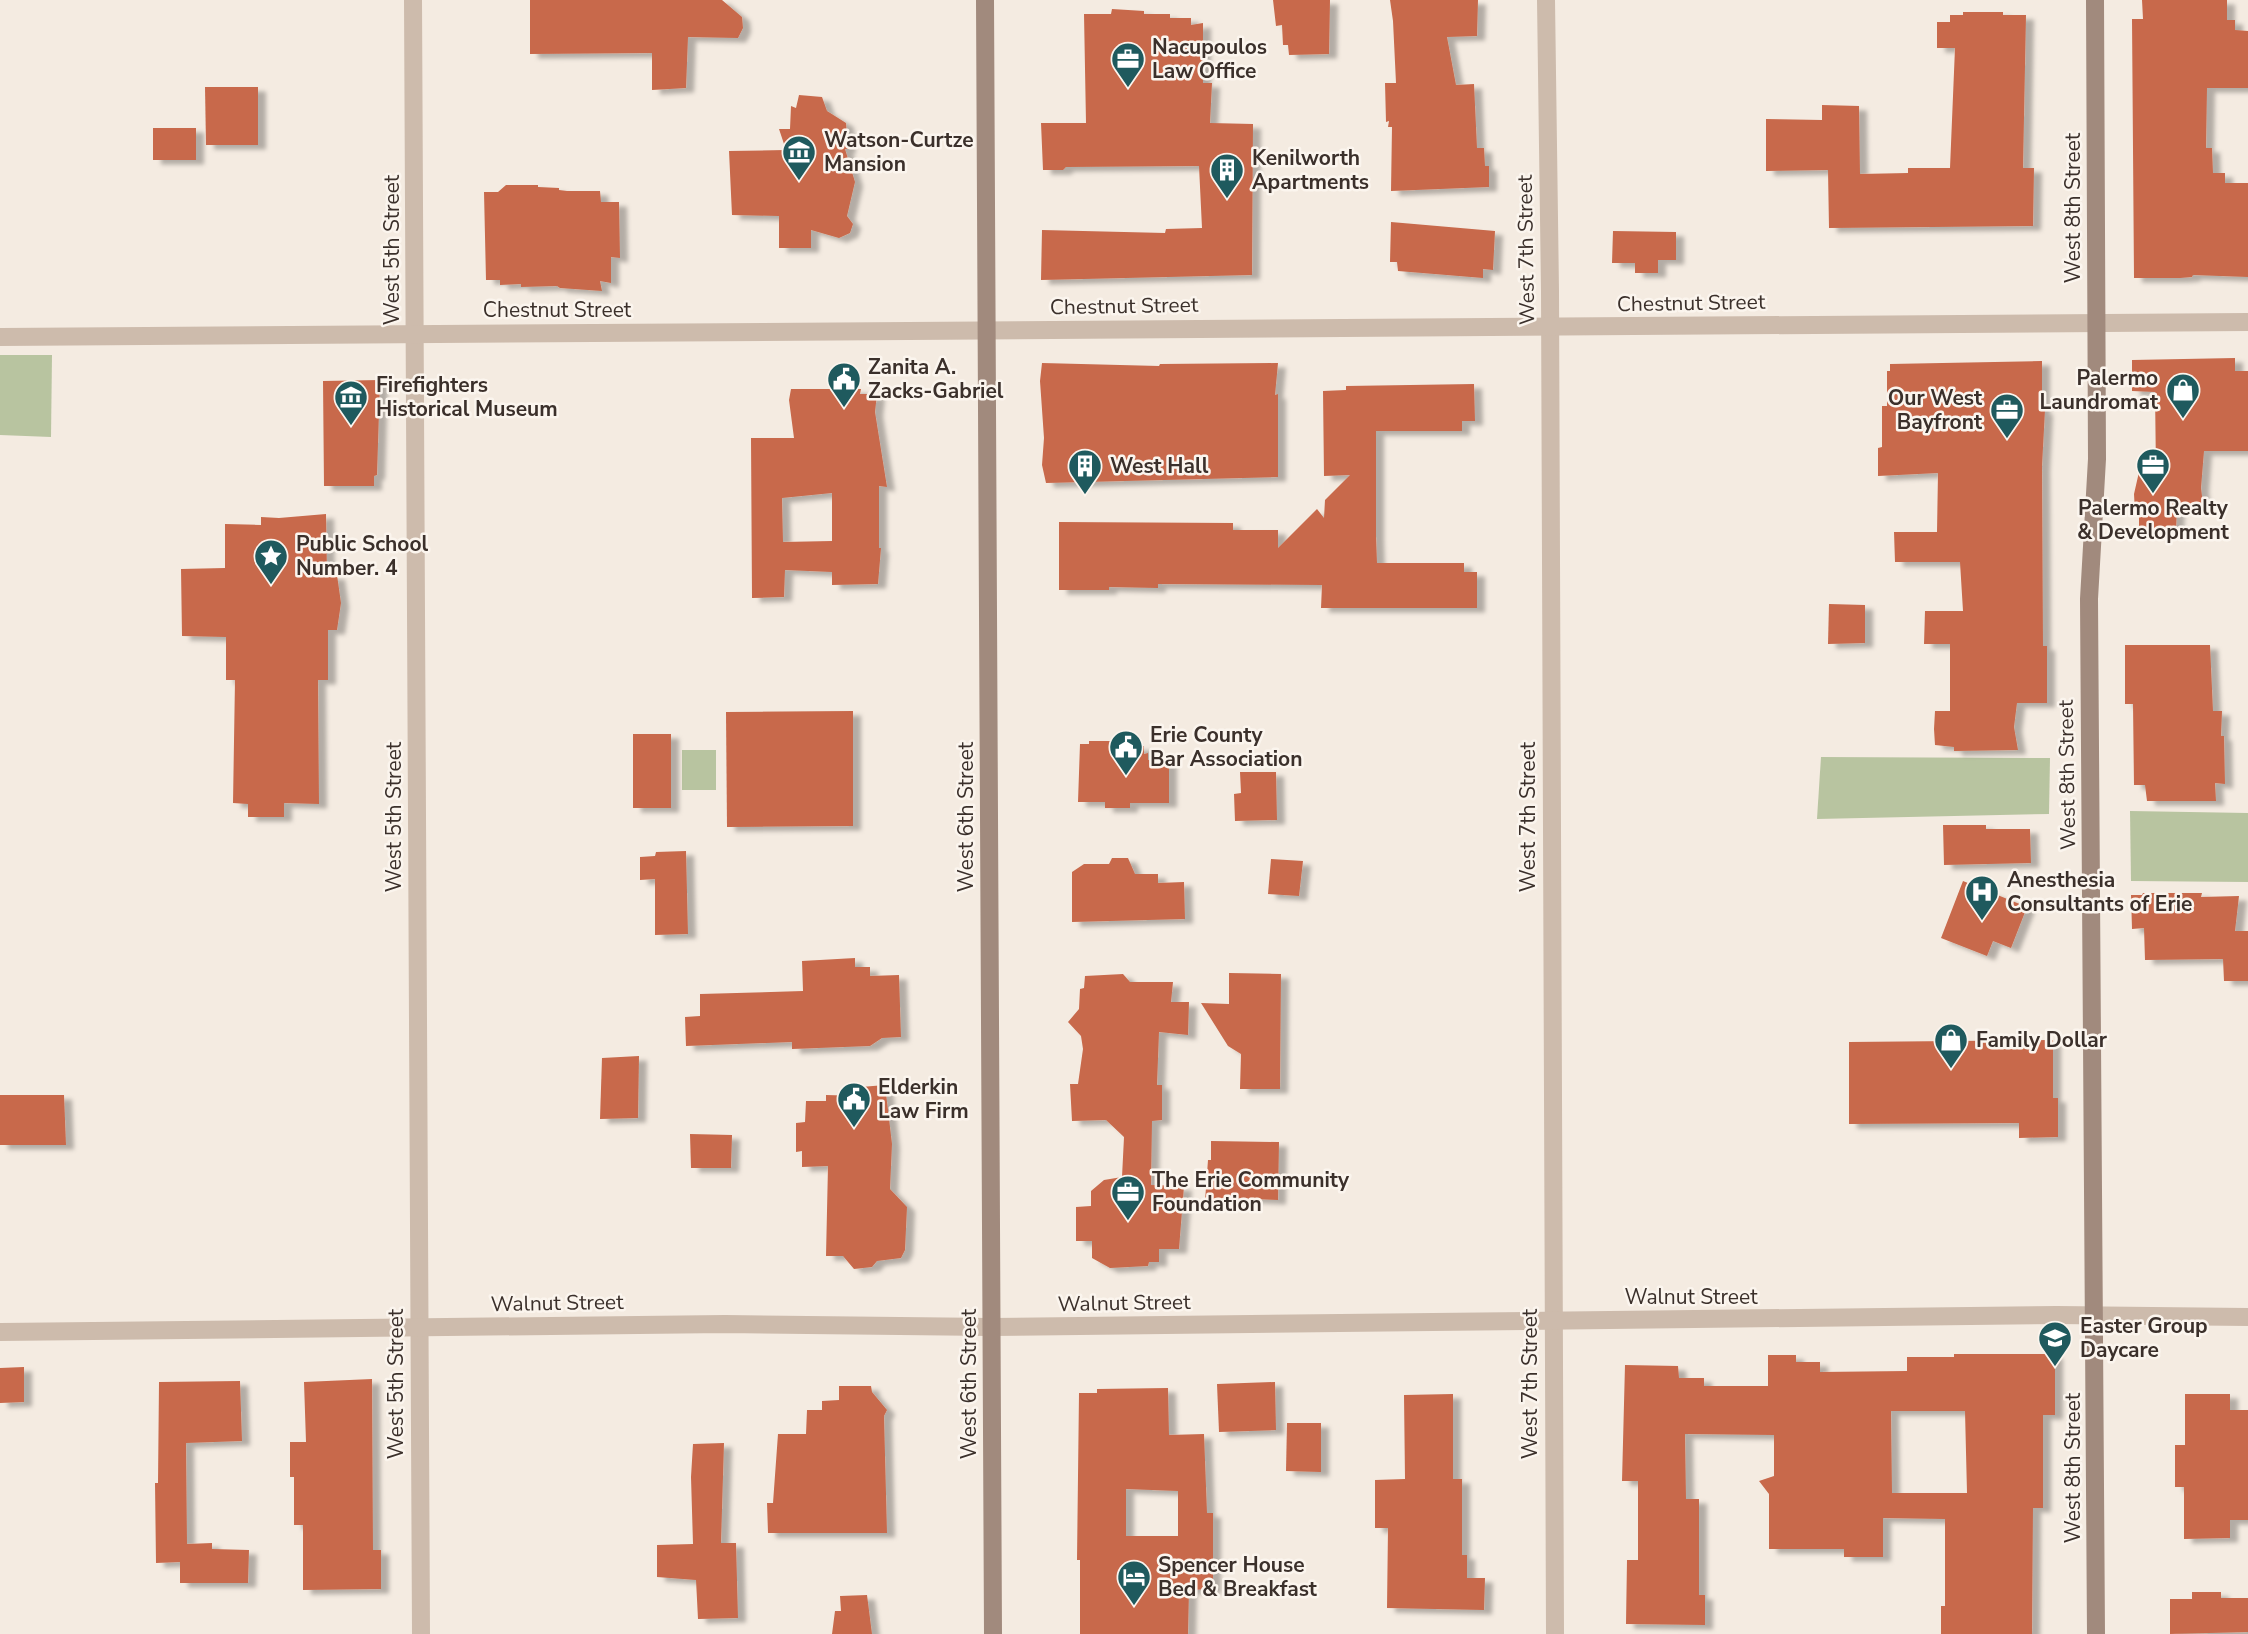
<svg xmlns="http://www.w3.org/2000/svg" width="2248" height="1634" font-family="'Nunito Sans',sans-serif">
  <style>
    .green { fill: #b8c4a0 }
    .building { fill: #c8694b; fill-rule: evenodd; filter: url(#shadow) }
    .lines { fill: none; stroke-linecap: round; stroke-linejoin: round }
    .street { stroke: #cdbbac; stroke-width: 18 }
    .secondary { stroke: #a18a7d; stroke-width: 18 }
    .labels { text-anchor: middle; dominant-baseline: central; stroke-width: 5; stroke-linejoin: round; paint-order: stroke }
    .poi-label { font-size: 21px; font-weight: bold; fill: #3b302b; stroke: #fbf5ee; text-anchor: start }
    .street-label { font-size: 21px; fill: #3b302b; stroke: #fbf5ee }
  </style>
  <defs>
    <filter id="shadow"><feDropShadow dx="8" dy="4.5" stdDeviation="2" flood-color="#0004"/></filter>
  </defs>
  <rect width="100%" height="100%" fill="#f4ebe1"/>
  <g class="green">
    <polygon points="0,355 52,355 51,437 0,435"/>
    <rect x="682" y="750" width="34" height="40"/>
    <polygon points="1821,757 2050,758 2049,814 1817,819"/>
    <polygon points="2130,811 2248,813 2248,882 2131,881"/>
  </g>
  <g class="building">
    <polygon points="530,0 722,0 742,17 743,28 738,38 688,37 686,88 652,90 652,53 530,54"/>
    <polygon points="1273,0 1330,0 1329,54 1289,55 1288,45 1283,45 1282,25 1276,26"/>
    <polygon points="1390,0 1478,0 1477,36 1447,37 1456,85 1474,84 1477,148 1484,148 1485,166 1489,166 1489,187 1391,191 1392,127 1388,127 1389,121 1386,122 1385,83 1396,83 1393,21"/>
    <polygon points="2142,0 2227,0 2227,20 2235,20 2235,30 2248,31 2248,88 2207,88 2206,148 2212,148 2213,173 2225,173 2225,183 2248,183 2248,277 2193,275 2192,277 2180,278 2134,278 2132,19 2143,19"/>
    <polygon points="1112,9 1144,11 1144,14 1170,14 1170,18 1191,18 1191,25 1203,23 1203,83 1212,83 1210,123 1253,124 1252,275 1041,280 1042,230 1165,233 1166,229 1202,228 1199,166 1066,167 1063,170 1043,170 1041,123 1086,123 1084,14 1111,14"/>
    <polygon points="1963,12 2003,12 2003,15 2026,15 2023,168 2034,168 2033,226 1829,228 1828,170 1766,171 1766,119 1822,120 1822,105 1859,106 1860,174 1908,173 1908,168 1950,168 1955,48 1937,48 1937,22 1950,22 1950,15 1963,15"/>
    <polygon points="205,87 258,87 258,145 206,145"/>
    <polygon points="799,95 822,97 827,111 846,123 848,149 845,149 855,182 847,216 853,224 850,233 839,238 811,230 811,248 779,248 779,216 732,215 729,151 786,150 779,129 790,129 791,106 796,108"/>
    <rect x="153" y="128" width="43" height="32"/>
    <polygon points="506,185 538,185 538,187 559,188 559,190 567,191 600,191 601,202 619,202 620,258 611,257 611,283 600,281 602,291 560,288 557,286 521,287 521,284 500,285 500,280 486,280 484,192 498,192"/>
    <polygon points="1391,222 1495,231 1493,270 1483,269 1483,278 1398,271 1397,262 1390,262"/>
    <polygon points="1613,231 1676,232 1676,260 1658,260 1658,273 1635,273 1635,263 1612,263"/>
    <polygon points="2235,358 2235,371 2248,371 2248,451 2204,451 2201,488 2203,504 2177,508 2176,529 2139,530 2139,515 2135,513 2134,494 2139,472 2156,472 2155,392 2132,391 2132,360"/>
    <polygon points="2042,361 2042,410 2045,410 2042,466 2043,646 2047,646 2047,703 2017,703 2014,727 2018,750 1954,751 1954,747 1935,745 1934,729 1935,711 1950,711 1950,644 1924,644 1925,611 1963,611 1960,562 1895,562 1894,532 1937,532 1938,473 1878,476 1878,448 1882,447 1882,406 1887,406 1887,371 1890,371 1890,364"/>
    <polygon points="1042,363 1159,366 1160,364 1278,363 1275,395 1278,394 1278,477 1046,483 1042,465 1044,438 1040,381"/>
    <polygon points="380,380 377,475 374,476 374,486 324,486 323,381"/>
    <polygon points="1474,384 1475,421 1462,421 1462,431 1376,431 1376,537 1377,563 1464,563 1464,572 1477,572 1477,608 1321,608 1322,585 1158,584 1158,588 1109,587 1109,590 1059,590 1059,522 1233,523 1233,530 1278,530 1278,548 1317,509 1324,518 1325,500 1350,475 1324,476 1323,391 1346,390 1346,386"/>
    <path d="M 791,389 L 861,389 L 860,394 L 877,394 L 875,412 L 887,487 L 879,486 L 879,548 L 881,548 L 878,584 L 832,585 L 832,572 L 785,570 L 784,597 L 752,598 L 751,438 L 794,438 L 789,400 ZM 832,493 L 832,541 L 783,542 L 782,498 Z"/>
    <polygon points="326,514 327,575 337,575 341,603 337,630 328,630 328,680 318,680 319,804 284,803 284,817 248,817 248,804 233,803 235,680 226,680 226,637 182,636 181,569 225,568 225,524 261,525 261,517 279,518"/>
    <polygon points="1829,604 1865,605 1865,643 1828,644"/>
    <polygon points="2125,645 2210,645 2213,711 2222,711 2221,736 2224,736 2225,784 2215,783 2216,801 2147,801 2145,785 2134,785 2133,704 2125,704"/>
    <polygon points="853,711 853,826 727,827 726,712"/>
    <rect x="633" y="734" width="38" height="74"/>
    <polygon points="1089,741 1132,741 1132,746 1144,746 1144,754 1148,753 1148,760 1169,760 1169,803 1130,803 1130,808 1105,808 1105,802 1078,802 1080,744 1089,744"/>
    <polygon points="1240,772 1276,772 1277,820 1235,821 1234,794 1241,793"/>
    <polygon points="1943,825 1986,825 1986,829 2030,829 2031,863 1944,865"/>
    <polygon points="686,851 688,934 655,935 655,879 640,880 640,857 655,856 656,852"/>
    <polygon points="1112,858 1128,858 1135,874 1158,874 1158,883 1184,882 1185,919 1072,922 1072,872 1084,864 1109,864"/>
    <polygon points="1271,859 1303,861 1299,896 1268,894"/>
    <polygon points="1963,881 2027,907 2011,948 1993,941 1987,956 1941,938"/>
    <polygon points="2143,893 2202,893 2201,897 2239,896 2235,931 2248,931 2248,981 2224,981 2223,959 2145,960 2144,928 2132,929 2131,895 2142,895"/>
    <polygon points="855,958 855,967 870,967 870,976 899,975 901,1037 882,1038 870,1046 792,1049 792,1042 686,1046 685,1017 700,1016 700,994 803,991 802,961"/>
    <polygon points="1229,973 1281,974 1280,1089 1240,1089 1241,1054 1228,1046 1201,1003 1229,1004"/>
    <polygon points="1123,974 1130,982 1173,982 1171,1002 1189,1002 1188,1035 1159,1032 1157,1085 1162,1085 1162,1120 1152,1121 1151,1185 1184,1186 1179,1249 1159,1249 1159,1262 1149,1262 1148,1266 1110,1268 1092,1258 1092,1241 1076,1241 1076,1207 1091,1206 1091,1191 1104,1180 1122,1177 1124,1137 1106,1120 1072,1121 1070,1084 1078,1084 1083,1049 1081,1036 1068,1022 1079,1009 1080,989 1084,988 1085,976"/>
    <polygon points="2053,1040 2053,1098 2058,1098 2058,1137 2019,1138 2019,1123 1849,1124 1849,1042"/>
    <polygon points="639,1056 638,1118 600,1119 602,1058"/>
    <polygon points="885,1085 892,1144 890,1189 907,1207 905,1250 901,1258 877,1261 872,1267 854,1269 843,1256 826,1256 828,1166 802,1167 802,1151 796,1152 796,1123 805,1122 806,1101 826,1101 826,1095 861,1096 861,1087"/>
    <polygon points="0,1095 64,1095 66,1145 0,1145"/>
    <polygon points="690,1134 732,1135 731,1168 691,1168"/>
    <polygon points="1211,1141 1279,1142 1278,1200 1234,1198 1205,1201 1208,1160 1211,1160"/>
    <path d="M 1954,1354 L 2055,1354 L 2055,1415 L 2043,1415 L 2043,1508 L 2033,1508 L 2032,1634 L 1941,1634 L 1941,1606 L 1945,1606 L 1945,1519 L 1883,1518 L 1883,1557 L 1844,1557 L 1844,1549 L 1769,1549 L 1769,1494 L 1759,1481 L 1774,1476 L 1774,1435 L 1685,1434 L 1686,1499 L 1699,1499 L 1699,1595 L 1705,1595 L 1705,1625 L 1626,1624 L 1627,1560 L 1638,1560 L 1638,1481 L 1622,1481 L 1625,1365 L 1678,1366 L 1679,1378 L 1704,1378 L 1704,1386 L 1768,1386 L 1768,1355 L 1796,1355 L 1796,1362 L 1820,1362 L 1820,1372 L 1907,1371 L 1907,1357 L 1954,1357 ZM 1891,1411 L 1965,1411 L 1967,1493 L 1892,1493 Z"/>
    <polygon points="24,1367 24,1402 0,1403 0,1368"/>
    <polygon points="372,1379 373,1550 381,1550 381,1589 303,1590 303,1525 294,1525 294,1477 290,1477 290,1442 306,1442 304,1382"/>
    <polygon points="240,1381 242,1441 186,1443 187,1544 212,1543 212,1549 249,1550 248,1583 180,1583 180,1562 156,1563 155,1483 158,1483 159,1382"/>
    <polygon points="1275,1382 1276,1430 1219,1432 1217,1384"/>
    <polygon points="839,1386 871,1386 872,1392 887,1410 884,1416 887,1533 768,1533 767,1503 773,1503 778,1434 806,1434 807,1410 822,1410 822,1401 839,1400"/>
    <path d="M 1168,1388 L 1169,1435 L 1204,1434 L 1207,1513 L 1213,1513 L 1213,1589 L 1189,1590 L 1188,1634 L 1080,1634 L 1080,1560 L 1077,1560 L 1079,1393 L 1097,1393 L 1097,1389 ZM 1126,1489 L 1178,1491 L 1178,1536 L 1126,1536 Z"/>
    <polygon points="1453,1394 1453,1479 1462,1479 1462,1555 1467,1555 1467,1578 1485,1578 1484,1610 1387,1608 1388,1528 1375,1528 1375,1480 1405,1479 1404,1395"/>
    <polygon points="2185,1394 2230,1394 2230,1410 2248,1410 2248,1520 2230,1520 2230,1538 2184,1539 2184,1487 2175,1487 2175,1445 2185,1445"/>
    <polygon points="1287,1423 1321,1423 1321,1472 1286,1471"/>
    <polygon points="724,1443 721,1543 736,1543 738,1618 698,1619 696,1580 657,1577 657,1545 693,1544 691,1477 693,1444"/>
    <polygon points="2192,1592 2221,1592 2221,1598 2248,1598 2248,1632 2170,1634 2170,1599 2192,1599"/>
    <polygon points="867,1595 872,1634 832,1634 835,1611 841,1611 840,1596"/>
  </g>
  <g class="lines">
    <g class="street">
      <polyline points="413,0 421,1634"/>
      <polyline points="1546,0 1550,291 1555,1634"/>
      <polyline points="0,337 2248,322"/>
      <polyline points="0,1332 725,1324 991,1327 2057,1315 2248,1317"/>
    </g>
    <g class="secondary">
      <polyline points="985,0 993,1634"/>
      <polyline points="2095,0 2097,459 2089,599 2096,1634"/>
    </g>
  </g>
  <defs>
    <g id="office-pin" transform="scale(1.75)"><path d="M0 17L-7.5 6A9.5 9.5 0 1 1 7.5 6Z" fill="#1f5a5e" stroke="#fbf5ee"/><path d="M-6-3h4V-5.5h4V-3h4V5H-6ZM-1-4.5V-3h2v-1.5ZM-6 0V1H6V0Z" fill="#fff"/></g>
    <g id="museum-pin" transform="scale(1.75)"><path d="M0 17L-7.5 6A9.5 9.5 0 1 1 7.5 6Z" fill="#1f5a5e" stroke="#fbf5ee"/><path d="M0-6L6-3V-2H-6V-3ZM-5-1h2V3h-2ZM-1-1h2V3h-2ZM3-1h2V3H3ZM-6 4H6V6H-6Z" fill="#fff"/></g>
    <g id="building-pin" transform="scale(1.75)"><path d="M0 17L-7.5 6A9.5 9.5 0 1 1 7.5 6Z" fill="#1f5a5e" stroke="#fbf5ee"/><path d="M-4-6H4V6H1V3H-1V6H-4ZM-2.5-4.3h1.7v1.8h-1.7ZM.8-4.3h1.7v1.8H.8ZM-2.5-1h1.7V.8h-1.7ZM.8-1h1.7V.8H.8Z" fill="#fff"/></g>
    <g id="civic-pin" transform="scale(1.75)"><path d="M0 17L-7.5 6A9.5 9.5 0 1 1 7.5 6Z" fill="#1f5a5e" stroke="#fbf5ee"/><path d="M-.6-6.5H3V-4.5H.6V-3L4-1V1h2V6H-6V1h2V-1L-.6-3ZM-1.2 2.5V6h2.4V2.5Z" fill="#fff"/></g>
    <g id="shop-pin" transform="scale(1.75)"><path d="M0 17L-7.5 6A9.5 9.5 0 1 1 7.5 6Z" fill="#1f5a5e" stroke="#fbf5ee"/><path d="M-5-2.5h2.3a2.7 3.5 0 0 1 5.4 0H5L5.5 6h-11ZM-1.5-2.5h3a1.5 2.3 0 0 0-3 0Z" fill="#fff"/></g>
    <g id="sight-pin" transform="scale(1.75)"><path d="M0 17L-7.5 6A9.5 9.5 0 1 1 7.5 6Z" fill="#1f5a5e" stroke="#fbf5ee"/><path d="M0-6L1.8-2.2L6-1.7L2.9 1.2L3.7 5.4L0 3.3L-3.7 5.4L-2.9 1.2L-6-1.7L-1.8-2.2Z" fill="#fff"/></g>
    <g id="hospital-pin" transform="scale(1.75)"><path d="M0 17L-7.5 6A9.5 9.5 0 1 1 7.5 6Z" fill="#1f5a5e" stroke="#fbf5ee"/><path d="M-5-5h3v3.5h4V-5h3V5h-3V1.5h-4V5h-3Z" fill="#fff"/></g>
    <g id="school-pin" transform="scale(1.75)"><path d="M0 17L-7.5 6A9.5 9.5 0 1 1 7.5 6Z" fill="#1f5a5e" stroke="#fbf5ee"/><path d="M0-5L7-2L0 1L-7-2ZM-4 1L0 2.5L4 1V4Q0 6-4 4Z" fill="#fff"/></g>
    <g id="hotel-pin" transform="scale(1.75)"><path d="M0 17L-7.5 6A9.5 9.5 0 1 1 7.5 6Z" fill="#1f5a5e" stroke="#fbf5ee"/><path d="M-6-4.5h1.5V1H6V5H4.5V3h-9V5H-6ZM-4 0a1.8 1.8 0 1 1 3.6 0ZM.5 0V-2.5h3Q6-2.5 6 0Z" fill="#fff"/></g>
  </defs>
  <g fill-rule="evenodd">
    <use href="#office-pin" x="1128" y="59"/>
    <use href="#museum-pin" x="799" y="152"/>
    <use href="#building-pin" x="1227" y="170"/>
    <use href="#civic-pin" x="844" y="379"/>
    <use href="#shop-pin" x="2183" y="390"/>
    <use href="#museum-pin" x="351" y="397"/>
    <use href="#office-pin" x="2007" y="410"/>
    <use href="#office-pin" x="2153" y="465"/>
    <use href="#building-pin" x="1085" y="466"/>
    <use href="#sight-pin" x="271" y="556"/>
    <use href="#civic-pin" x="1126" y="747"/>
    <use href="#hospital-pin" x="1982" y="892"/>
    <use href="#shop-pin" x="1951" y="1040"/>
    <use href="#civic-pin" x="854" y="1099"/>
    <use href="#office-pin" x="1128" y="1192"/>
    <use href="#school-pin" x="2055" y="1338"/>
    <use href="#hotel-pin" x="1134" y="1577"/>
  </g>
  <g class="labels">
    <g class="poi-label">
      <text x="1152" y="47">Nacupoulos<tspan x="1152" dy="24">Law Office</tspan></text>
      <text x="824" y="140">Watson-Curtze<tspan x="824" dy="24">Mansion</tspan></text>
      <text x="1252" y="158">Kenilworth<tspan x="1252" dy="24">Apartments</tspan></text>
      <text x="868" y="367">Zanita A.<tspan x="868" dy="24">Zacks-Gabriel</tspan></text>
      <text x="2158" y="378" text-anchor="end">Palermo<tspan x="2158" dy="24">Laundromat</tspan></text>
      <text x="376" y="385">Firefighters<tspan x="376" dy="24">Historical Museum</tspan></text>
      <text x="1982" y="398" text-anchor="end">Our West<tspan x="1982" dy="24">Bayfront</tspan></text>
      <text x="1110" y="466">West Hall</text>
      <text x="2153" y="508" text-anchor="middle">Palermo Realty<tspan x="2153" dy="24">&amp; Development</tspan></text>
      <text x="296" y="544">Public School<tspan x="296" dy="24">Number. 4</tspan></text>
      <text x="1150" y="735">Erie County<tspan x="1150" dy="24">Bar Association</tspan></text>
      <text x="2007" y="880">Anesthesia<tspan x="2007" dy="24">Consultants of Erie</tspan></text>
      <text x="1976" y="1040">Family Dollar</text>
      <text x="878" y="1087">Elderkin<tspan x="878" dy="24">Law Firm</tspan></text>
      <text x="1152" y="1180">The Erie Community<tspan x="1152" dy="24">Foundation</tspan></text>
      <text x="2080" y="1326">Easter Group<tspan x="2080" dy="24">Daycare</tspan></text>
      <text x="1158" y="1565">Spencer House<tspan x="1158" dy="24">Bed &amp; Breakfast</tspan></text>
    </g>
    <g class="street-label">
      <text transform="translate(2073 208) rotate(-90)">West 8th Street</text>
      <text transform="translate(392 250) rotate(-90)">West 5th Street</text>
      <text transform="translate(1526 250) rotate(-91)">West 7th Street</text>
      <text transform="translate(1691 303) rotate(-1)">Chestnut Street</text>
      <text transform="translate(1124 306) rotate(-1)">Chestnut Street</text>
      <text x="557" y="310">Chestnut Street</text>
      <text transform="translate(2067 775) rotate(-91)">West 8th Street</text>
      <text transform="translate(394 817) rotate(-90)">West 5th Street</text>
      <text transform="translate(966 817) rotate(-90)">West 6th Street</text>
      <text transform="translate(1528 817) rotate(-90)">West 7th Street</text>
      <text x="1691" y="1297">Walnut Street</text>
      <text transform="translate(557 1303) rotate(-1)">Walnut Street</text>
      <text transform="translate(1124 1303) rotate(-1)">Walnut Street</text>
      <text transform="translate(396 1384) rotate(-90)">West 5th Street</text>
      <text transform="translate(969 1384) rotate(-90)">West 6th Street</text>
      <text transform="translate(1530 1384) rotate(-90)">West 7th Street</text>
      <text transform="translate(2073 1468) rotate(-90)">West 8th Street</text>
    </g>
  </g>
</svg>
